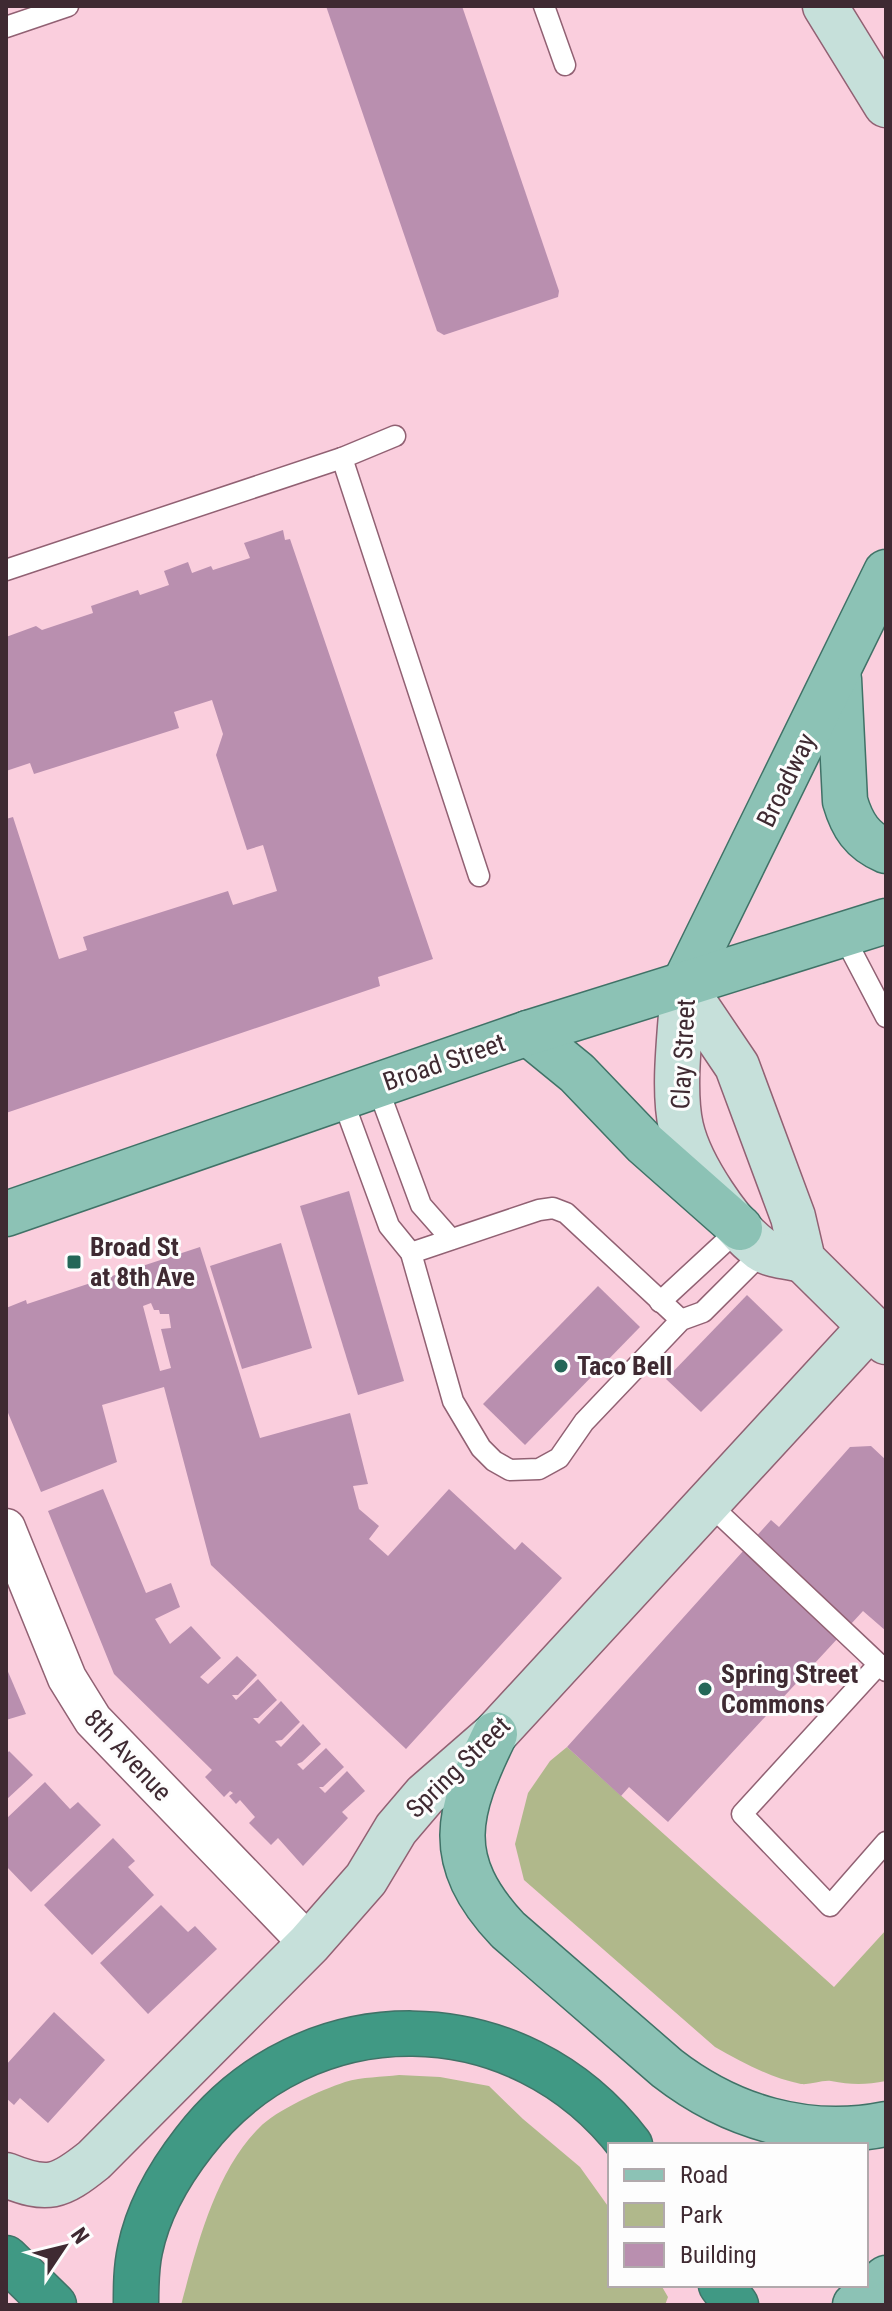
<svg xmlns="http://www.w3.org/2000/svg" width="892" height="2311" font-family="'Roboto Condensed',sans-serif">
  <style>
    .green { fill: #b0b88b }
    .building { fill: #b98faf; fill-rule: evenodd }
    .lines { fill: none; stroke-linecap: round; stroke-linejoin: round }
    .lane-casing { stroke: #916173; stroke-width: 23 }
    .street-casing { stroke: #916173; stroke-width: 41 }
    .secondary-casing { stroke: #916173; stroke-width: 47 }
    .primary-casing { stroke: #407267; stroke-width: 47 }
    .highway-casing { stroke: #407267; stroke-width: 47 }
    .lane { stroke: #fff; stroke-width: 20 }
    .street { stroke: #fff; stroke-width: 38 }
    .secondary { stroke: #c6e0da; stroke-width: 44 }
    .primary { stroke: #8cc2b5; stroke-width: 44 }
    .highway { stroke: #409984; stroke-width: 44 }
    .poi-dot { fill: #246758; stroke: #fdfdfd; stroke-width: 3 }
    .labels { text-anchor: middle; dominant-baseline: central; stroke-width: 6; stroke-linejoin: round; paint-order: stroke }
    .street-label { font-size: 26px; fill: #3f2a32; stroke: #fdfdfd }
    .poi-label { font-size: 26px; font-weight: bold; fill: #3f2a32; stroke: #fdfdfd; text-anchor: start }
  </style>
  <rect width="100%" height="100%" fill="#facedd"/>
  <g class="green">
    <path d="M 567,1747 L 834,1987 L 886,1930 L 886,2081 C 866,2085 851,2085 831,2081 C 821,2080 811,2085 801,2084 C 770,2078 742,2062 715,2047 L 524,1880 L 515,1844 L 528,1793 L 550,1761 Z"/>
    <path d="M 399,2075 L 440,2077 L 489,2086 L 523,2119 L 580,2167 L 610,2209 L 610,2285 L 661,2285 L 668,2297 L 665,2305 L 181,2305 C 197,2246 215,2172 259,2128 C 276,2110 321,2090 345,2082 C 362,2077 382,2077 399,2075 Z"/>
  </g>
  <g class="building">
    <polygon points="326,6 462,6 559,291 558,297 444,335 437,331"/>
    <polygon points="283,530 285,540 290,539 433,959 378,977 380,986 6,1113 6,819 13,817 59,959 87,950 83,937 228,891 233,905 277,891 263,845 247,850 216,755 223,734 212,700 174,712 179,728 34,774 30,763 6,771 6,637 36,626 42,630 93,613 91,606 138,590 140,595 169,585 164,571 188,562 192,573 211,566 213,570 250,558 244,543"/>
    <polygon points="349,1191 404,1381 358,1395 300,1206"/>
    <polygon points="281,1243 312,1348 242,1369 210,1266"/>
    <path d="M 200,1247 L 260,1438 L 350,1413 L 368,1484 L 353,1486 L 359,1509 L 379,1526 L 369,1539 L 388,1556 L 449,1489 L 515,1550 L 522,1542 L 562,1578 L 406,1749 L 211,1565 L 164,1387 L 102,1405 L 117,1462 L 41,1492 L 6,1408 L 6,1308 L 26,1300 L 27,1304 ZM 151,1303 L 154,1310 L 159,1310 L 160,1314 L 169,1314 L 171,1328 L 161,1329 L 171,1368 L 160,1371 L 143,1306 Z"/>
    <polygon points="598,1286 640,1327 525,1445 483,1404"/>
    <polygon points="747,1295 783,1330 701,1412 666,1379"/>
    <polygon points="871,1446 886,1460 886,1631 863,1611 668,1822 629,1787 621,1796 567,1747 771,1520 779,1527 850,1447"/>
    <polygon points="103,1489 146,1593 171,1583 180,1607 155,1619 170,1644 191,1626 221,1658 200,1677 208,1684 237,1656 257,1675 238,1695 232,1695 236,1700 258,1679 277,1700 258,1718 253,1718 259,1724 281,1701 300,1722 282,1740 275,1741 281,1747 303,1724 321,1744 302,1762 297,1764 303,1770 326,1748 344,1767 323,1787 319,1787 325,1793 347,1771 365,1791 342,1812 348,1818 303,1866 278,1838 271,1845 249,1823 255,1817 240,1800 236,1804 229,1796 233,1793 230,1791 224,1797 205,1777 212,1770 114,1674 48,1511"/>
    <polygon points="6,1667 26,1714 6,1720"/>
    <polygon points="9,1751 33,1775 6,1800 6,1755"/>
    <polygon points="45,1782 70,1809 78,1802 101,1825 31,1892 6,1866 6,1819"/>
    <polygon points="113,1838 135,1861 128,1867 154,1895 92,1955 44,1905"/>
    <polygon points="161,1905 188,1932 195,1926 217,1949 148,2014 100,1963"/>
    <polygon points="54,2012 105,2060 48,2123 20,2098 14,2105 6,2098 6,2065"/>
  </g>
  <g class="lines">
    <g class="lane-casing">
      <g id="lane">
        <polyline points="544,6 565,65"/>
        <polyline points="6,27 68,6"/>
        <polyline points="342,458 479,876"/>
        <polyline points="6,570 342,458 395,436"/>
        <polyline points="843,935 886,1017"/>
        <polyline points="377,1086 421,1205 451,1239"/>
        <polyline points="342,1098 389,1226 411,1253 453,1401 481,1448 494,1461 510,1470 539,1469 559,1458 584,1422 681,1320 703,1312 764,1251"/>
        <polyline points="411,1253 539,1210 553,1208 566,1213 681,1320"/>
        <polyline points="660,1302 740,1228"/>
        <polyline points="708,1503 886,1671"/>
        <polyline points="879,1664 742,1814 830,1906 886,1842"/>
      </g>
    </g>
    <g class="street-casing">
      <polyline id="street" points="6,1528 67,1678 93,1720 309,1944"/>
    </g>
    <g class="secondary-casing">
      <g id="secondary">
        <polyline points="825,6 886,105"/>
        <polyline points="683,986 737,1066 793,1217 803,1260 886,1342"/>
        <path d="M 683,986 C 681,1027 672,1088 681,1127 C 690,1166 730,1226 761,1249 C 771,1256 791,1257 803,1260"/>
        <path d="M 6,2175 C 48,2192 59,2188 94,2160 L 309,1944 L 366,1879 L 396,1829 L 425,1795 L 495,1734 L 870,1327"/>
      </g>
    </g>
    <g class="primary-casing">
      <g id="primary">
        <path d="M 839,679 L 845,801 C 852,825 862,841 886,851"/>
        <polyline points="683,986 886,572"/>
        <polyline points="528,1033 577,1073 645,1144 740,1228"/>
        <polyline points="6,1214 528,1033 886,921"/>
        <path d="M 495,1734 C 457,1812 442,1860 508,1930 L 667,2068 C 730,2117 807,2140 886,2124"/>
        <polyline points="855,2305 886,2278"/>
      </g>
    </g>
    <g class="highway-casing">
      <g id="highway">
        <polyline points="6,2258 54,2305"/>
        <polyline points="721,2285 736,2305"/>
        <path d="M 136,2305 C 136,2287 136,2268 140,2250 C 148,2210 169,2174 194,2142 C 307,1995 519,1999 630,2145"/>
      </g>
    </g>
    <use href="#lane" class="lane"/>
    <use href="#street" class="street"/>
    <use href="#secondary" class="secondary"/>
    <use href="#primary" class="primary"/>
    <use href="#highway" class="highway"/>
  </g>
  <g class="poi-dot">
    <rect x="66" y="1254" width="16" height="16" rx="4"/>
    <circle cx="561" cy="1366" r="8"/>
    <circle cx="705" cy="1689" r="8"/>
  </g>
  <g class="labels">
    <g class="street-label">
      <text transform="translate(786 780) rotate(-64)">Broadway</text>
      <text transform="translate(683 1054) rotate(-87)">Clay Street</text>
      <text transform="translate(444 1062) rotate(-19)">Broad Street</text>
      <text transform="translate(128 1755) rotate(47)">8th Avenue</text>
      <text transform="translate(458 1767) rotate(-44)">Spring Street</text>
    </g>
    <g class="poi-label">
      <text x="90" y="1247">Broad St<tspan x="90" dy="30">at 8th Ave</tspan></text>
      <text x="577" y="1366">Taco Bell</text>
      <text x="721" y="1674">Spring Street<tspan x="721" dy="30">Commons</tspan></text>
    </g>
  </g>
  <rect width="892" height="2311" fill="none" stroke="#3f2a32" stroke-width="16"/>
  <rect x="608" y="2143" width="260" height="144" fill="#fdfdfd" stroke="#b1a9ac" stroke-width="2"/>
  <rect x="624" y="2169" width="40" height="12" fill="#8cc2b5" stroke="#b1a9ac" stroke-width="2"/>
  <text x="680" y="2183" font-size="24" fill="#3f2a32">Road</text>
  <rect x="624" y="2203" width="40" height="24" fill="#b0b88b" stroke="#b1a9ac" stroke-width="2"/>
  <text x="680" y="2223" font-size="24" fill="#3f2a32">Park</text>
  <rect x="624" y="2243" width="40" height="24" fill="#b98faf" stroke="#b1a9ac" stroke-width="2"/>
  <text x="680" y="2263" font-size="24" fill="#3f2a32">Building</text>
  <g transform="translate(64 2247) rotate(55)" stroke="#fdfdfd" stroke-width="6" paint-order="stroke">
  <path d="M0-6L14 30L0 20L-14 30Z" fill="#3f2a32"/>
  <text y="-12" font-size="22" font-weight="bold" text-anchor="middle" fill="#3f2a32">N</text>
  </g>
</svg>
